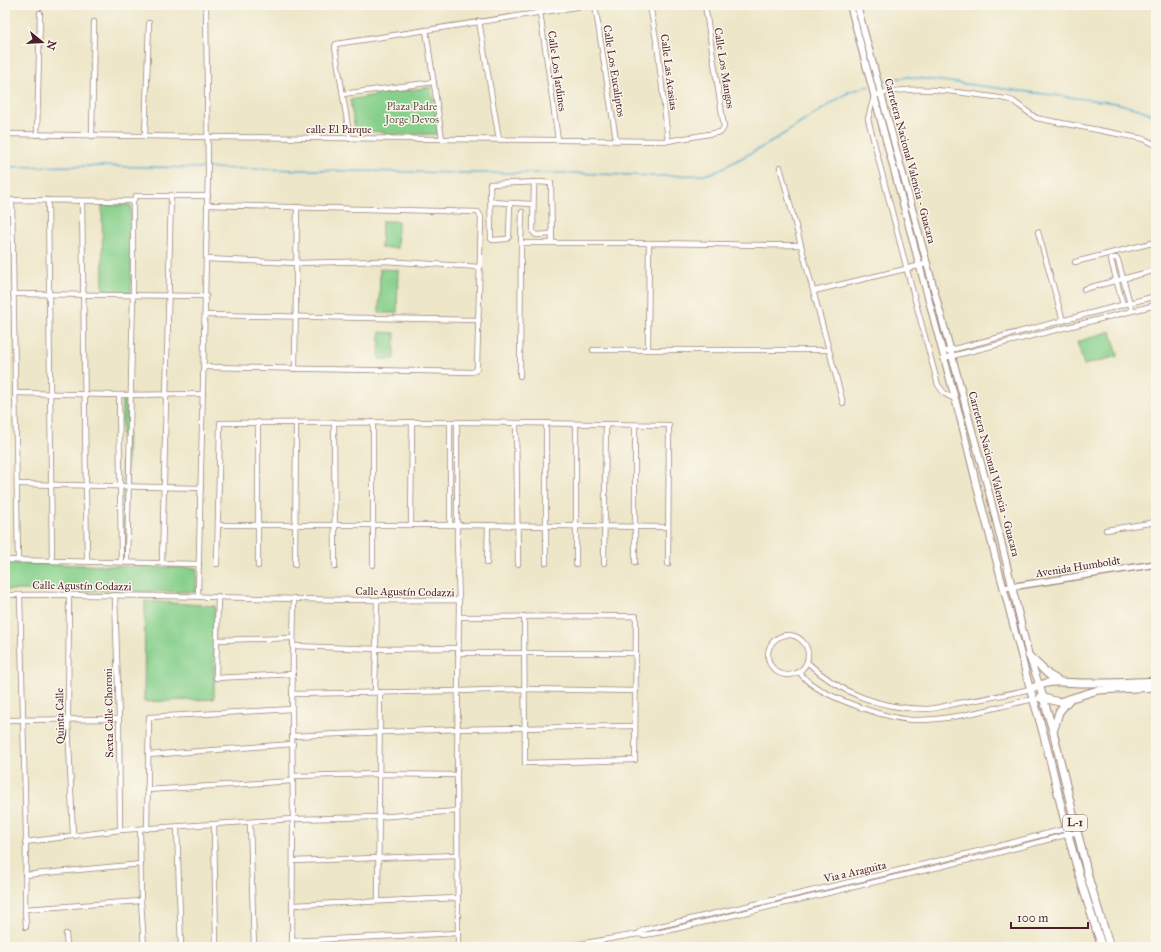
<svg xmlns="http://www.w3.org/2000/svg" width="1161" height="952" font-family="'IM FELL Great Primer',serif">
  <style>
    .green { fill: #87d08c; stroke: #68785c }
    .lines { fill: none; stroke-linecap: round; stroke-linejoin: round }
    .stream { stroke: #55abd1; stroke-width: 1.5 }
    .minor-casing { stroke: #9c827a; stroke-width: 6 }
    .tertiary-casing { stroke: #9c827a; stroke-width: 8 }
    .secondary-casing { stroke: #9c827a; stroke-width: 8 }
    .primary-casing { stroke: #9c827a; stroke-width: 9 }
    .minor { stroke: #fff; stroke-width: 4.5 }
    .tertiary { stroke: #fff; stroke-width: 5.5 }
    .secondary { stroke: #fff; stroke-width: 6 }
    .primary { stroke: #fff; stroke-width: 7 }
    .labels { text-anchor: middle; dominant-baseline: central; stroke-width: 3; stroke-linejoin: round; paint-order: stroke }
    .shield { fill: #fbf7ec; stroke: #7f6065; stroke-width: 1 }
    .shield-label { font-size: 10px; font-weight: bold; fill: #4a1f2b }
    .street-label { font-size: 11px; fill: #4a1f2b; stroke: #fbf7ec }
    .park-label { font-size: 11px; fill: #5c5448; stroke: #fbf7ec }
  </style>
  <rect width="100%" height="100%" fill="#fbf7ec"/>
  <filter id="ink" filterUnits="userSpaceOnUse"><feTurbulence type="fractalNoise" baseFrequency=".025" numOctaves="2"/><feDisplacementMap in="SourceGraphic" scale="8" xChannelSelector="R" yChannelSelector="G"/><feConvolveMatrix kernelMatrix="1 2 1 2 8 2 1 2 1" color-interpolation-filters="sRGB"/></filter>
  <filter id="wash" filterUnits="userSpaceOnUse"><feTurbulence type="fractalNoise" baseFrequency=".012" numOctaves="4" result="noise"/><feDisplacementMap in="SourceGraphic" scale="16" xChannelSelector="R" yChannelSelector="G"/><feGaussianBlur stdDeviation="0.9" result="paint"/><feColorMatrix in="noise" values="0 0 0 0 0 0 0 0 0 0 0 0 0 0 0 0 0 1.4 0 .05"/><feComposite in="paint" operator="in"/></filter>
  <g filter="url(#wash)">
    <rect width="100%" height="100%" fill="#ede6c8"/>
    <g class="green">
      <polygon points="431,87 439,132 438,134 385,135 384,132 358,131 355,129 350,100 380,94"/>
      <polygon points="102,205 131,205 131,293 103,292"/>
      <polygon points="382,221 398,221 397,248 381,248"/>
      <polygon points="380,269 398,270 397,313 379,313"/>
      <polygon points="1111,331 1118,356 1084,365 1077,342"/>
      <polygon points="380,332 395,333 394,359 379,359"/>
      <polygon points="122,398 128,398 127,484 122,484"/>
      <polygon points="122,489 126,489 125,559 123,559"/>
      <polygon points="5,563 197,568 196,592 5,590"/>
      <polygon points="145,601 215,606 214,699 144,702"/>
    </g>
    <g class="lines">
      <g class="stream">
        <polyline points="880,83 893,79 909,77 958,83 1116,103 1142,110 1156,116"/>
        <polyline points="5,167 93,166 462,173 570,173 656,176 704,175 715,172 768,144 849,92 869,86"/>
      </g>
    </g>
  </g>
  <g filter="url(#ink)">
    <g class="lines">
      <g class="minor-casing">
        <g id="minor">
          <polyline points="539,5 558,140"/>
          <polyline points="595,5 616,140"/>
          <polyline points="650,5 658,51 668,141"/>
          <polyline points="479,21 499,139"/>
          <polyline points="426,30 442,139"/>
          <polyline points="343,94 434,82"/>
          <polyline points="5,134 208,137 668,141 721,132 724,127 705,5"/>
          <polyline points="37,135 40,13"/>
          <polyline points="92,136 94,22"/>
          <polyline points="145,136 149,23"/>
          <polyline points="350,139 335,47 336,44 589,5"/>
          <polyline points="534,182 533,232 536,235 552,234"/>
          <polyline points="48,200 52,561"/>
          <polyline points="82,201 87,561"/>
          <polyline points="491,202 533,204"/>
          <polyline points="510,203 509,237 507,239 493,240 491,239 490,184 539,182 551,183 552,243"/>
          <polyline points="1038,232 1063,321"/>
          <polyline points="521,243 522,212"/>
          <polyline points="207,259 296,263 384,261 480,267"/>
          <polyline points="1075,262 1156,242"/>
          <polyline points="1084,289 1156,270"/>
          <polyline points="814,291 926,264"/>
          <polyline points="13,294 206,296"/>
          <polyline points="1123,305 1111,260 1112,258 1116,258 1118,260 1132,311"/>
          <polyline points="205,315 479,320"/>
          <polyline points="593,350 829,350 780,167"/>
          <path d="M 648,350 L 649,243 C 700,243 750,246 801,245"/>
          <polyline points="829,350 843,403"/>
          <polyline points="943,352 1156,296"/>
          <polyline points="944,358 1156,305"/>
          <polyline points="204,367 472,372 475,371 477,368 481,217 478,212 208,205"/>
          <polyline points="295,369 297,207"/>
          <polyline points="520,376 521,243 649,243"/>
          <polyline points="15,393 119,395 203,394"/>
          <polyline points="119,395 121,562"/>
          <path d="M 955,399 L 945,394 L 938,385 L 908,274 L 868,119 L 874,96 C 911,82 969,94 1007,99 L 1013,101 L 1036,118 L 1144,139 L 1156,145"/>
          <polyline points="334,422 335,567"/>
          <polyline points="373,422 373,565"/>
          <polyline points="457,422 457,542 459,600"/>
          <polyline points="516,423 518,564"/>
          <polyline points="546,423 546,563"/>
          <polyline points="576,424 576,564"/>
          <polyline points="635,425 635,562"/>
          <polyline points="17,484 201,488"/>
          <polyline points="1154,522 1156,536"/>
          <polyline points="218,525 450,525 668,527"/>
          <polyline points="411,525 412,422"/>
          <polyline points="450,525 450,422"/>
          <polyline points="1106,530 1156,522"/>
          <polyline points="5,560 199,564"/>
          <polyline points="18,560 12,200 133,201"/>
          <polyline points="127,562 133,295 133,201 136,196 208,196"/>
          <polyline points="162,563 171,195"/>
          <polyline points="487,563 488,525"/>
          <polyline points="604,563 606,424"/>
          <polyline points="217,564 220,423 457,422 669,425 668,564"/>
          <polyline points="295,565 296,422"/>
          <polyline points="258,566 258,422"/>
          <path d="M 5,595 C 156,593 308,602 459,600 L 457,775 L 458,947"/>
          <polyline points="20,595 26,836 25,909 26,927"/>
          <polyline points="69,595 68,720 73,836"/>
          <polyline points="115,596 119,719 120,830"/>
          <polyline points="198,596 208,171 206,5"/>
          <polyline points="218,596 216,678 293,674"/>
          <polyline points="459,617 636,616 635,760 525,763 524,616"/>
          <circle cx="788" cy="655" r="20"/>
          <polyline points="217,640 293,638"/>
          <polyline points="293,646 377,649 458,648"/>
          <polyline points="458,653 636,653"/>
          <path d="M 807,662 C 839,693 881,709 926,709 C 936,709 948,705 959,703 C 983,699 1006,695 1030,689"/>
          <path d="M 799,672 C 802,676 806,680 810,683 C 831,699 889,720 916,720 C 956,720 995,707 1034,699"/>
          <polyline points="375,692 377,600"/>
          <polyline points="292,694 459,691 524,689 636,691"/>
          <polyline points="5,720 119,719"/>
          <polyline points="292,736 458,729 635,726"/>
          <polyline points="148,755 293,744"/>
          <polyline points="293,776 379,774 457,775"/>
          <polyline points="147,790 293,781"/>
          <polyline points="250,823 254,947"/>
          <polyline points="214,825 216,947"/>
          <polyline points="177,827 181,947"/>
          <polyline points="140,829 141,901 144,947"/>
          <polyline points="147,829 149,717 292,709"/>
          <polyline points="25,842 120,830 293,819 378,817 457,811"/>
          <polyline points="293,861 457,855"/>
          <polyline points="25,875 141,864"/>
          <polyline points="378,900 380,692"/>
          <polyline points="293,905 457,898"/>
          <polyline points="25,909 141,901"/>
          <polyline points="66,934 67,947"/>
          <path d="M 638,934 L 643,930 C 788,896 933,864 1076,826"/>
          <polyline points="292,941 458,933"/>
          <polyline points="292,947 293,819 292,709 294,598"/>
          <polyline points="563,947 638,934 644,935 662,932 986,856 1077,832"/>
        </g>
      </g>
      <g class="tertiary-casing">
        <polyline id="tertiary" points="1004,588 1156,564"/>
      </g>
      <g class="secondary-casing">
        <g id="secondary">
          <polyline points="850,5 962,425 979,495 1030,689"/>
          <polyline points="857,5 991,500 1029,656 1039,684"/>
        </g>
      </g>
      <g class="primary-casing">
        <g id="primary">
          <polyline points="1029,656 1049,675 1059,681"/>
          <polyline points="1039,684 1053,731 1089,880 1110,947"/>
          <polyline points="1040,698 1044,698 1059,702 1098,690 1156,687"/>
          <polyline points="1054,729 1059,712 1069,700"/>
          <path d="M 1102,947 C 1089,908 1077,870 1067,830 C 1055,783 1046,735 1030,689 C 1054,677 1066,684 1091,683 C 1113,683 1134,682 1156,681"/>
        </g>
      </g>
      <use href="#minor" class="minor"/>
      <use href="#tertiary" class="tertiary"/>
      <use href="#secondary" class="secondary"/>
      <use href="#primary" class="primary"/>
    </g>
  </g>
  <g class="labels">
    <rect class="shield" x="1063" y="815" width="24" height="16" rx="3"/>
    <g class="shield-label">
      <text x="1075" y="823">L-1</text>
    </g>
    <g class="street-label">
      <text transform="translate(724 68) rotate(81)">Calle Los Mangos</text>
      <text transform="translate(557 71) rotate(82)">Calle Los Jardines</text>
      <text transform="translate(614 71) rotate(81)">Calle Los Eucaliptos</text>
      <text transform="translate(669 72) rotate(83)">Calle Las Acasias</text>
      <text x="339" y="129">calle El Parque</text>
      <text transform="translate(910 161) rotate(75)">Carretera Nacional Valencia - Guacara</text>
      <text transform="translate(994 474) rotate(75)">Carretera Nacional Valencia - Guacara</text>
      <text transform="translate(1078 567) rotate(-9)">Avenida Humboldt</text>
      <text transform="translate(82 586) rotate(1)">Calle Agustín Codazzi</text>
      <text transform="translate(405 592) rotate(1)">Calle Agustín Codazzi</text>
      <text transform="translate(109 713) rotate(-91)">Sexta Calle Choroni</text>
      <text transform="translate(60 716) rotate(-91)">Quinta Calle</text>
      <text transform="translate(855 872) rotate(-13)">Via a Araguita</text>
    </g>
    <g class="park-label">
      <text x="412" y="106">Plaza Padre<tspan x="412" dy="13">Jorge Devos</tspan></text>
    </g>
  </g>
  <rect width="1161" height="952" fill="none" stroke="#fbf7ec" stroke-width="20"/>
  <g transform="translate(42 42) rotate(108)" stroke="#fbf7ec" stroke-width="3" paint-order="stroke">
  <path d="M0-3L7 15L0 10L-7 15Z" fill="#4a1f2b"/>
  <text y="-6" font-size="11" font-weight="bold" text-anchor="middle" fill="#4a1f2b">N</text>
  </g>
  <path d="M1011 922v6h77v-6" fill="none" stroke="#4a1f2b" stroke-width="2"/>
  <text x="1017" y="922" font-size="12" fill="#4a1f2b" stroke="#fbf7ec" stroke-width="3" paint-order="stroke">100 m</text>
</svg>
